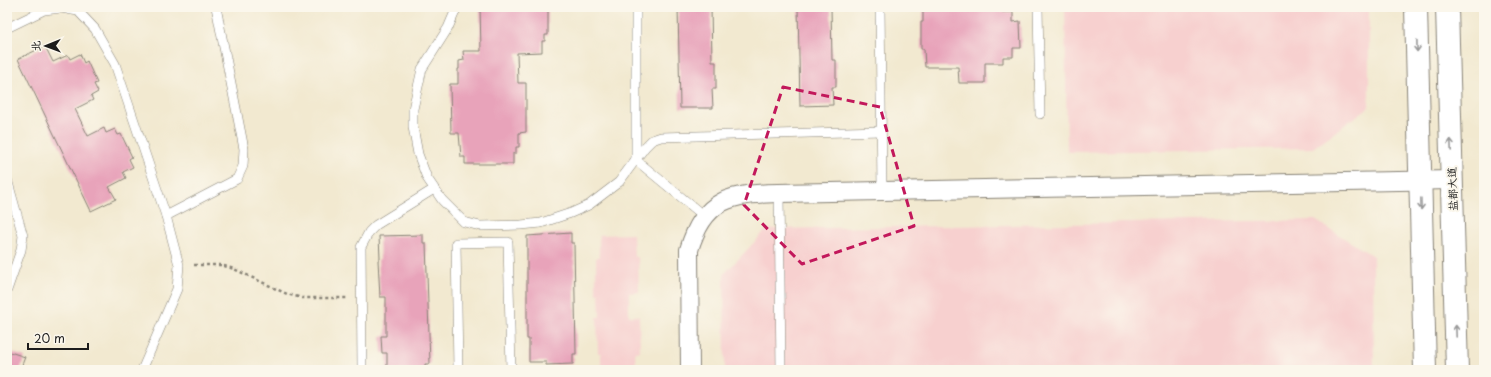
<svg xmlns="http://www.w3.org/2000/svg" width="1491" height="377" font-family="'Playpen Sans','LXGW WenKai TC',sans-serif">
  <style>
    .built { fill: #f7d0cf }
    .building { fill: #e8a3ba }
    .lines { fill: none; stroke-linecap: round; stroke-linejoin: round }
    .service-casing { stroke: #878276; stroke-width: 10 }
    .minor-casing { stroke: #878276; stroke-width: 20 }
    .primary-casing { stroke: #878276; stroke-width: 24 }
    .path { stroke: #878276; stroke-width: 2.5; stroke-dasharray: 3 3; stroke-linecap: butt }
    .service { stroke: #fff; stroke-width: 9 }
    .minor { stroke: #fff; stroke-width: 18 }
    .primary { stroke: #fff; stroke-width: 22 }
    .oneway { stroke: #999 }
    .marked { fill: none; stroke: #c2185b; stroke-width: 3; stroke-dasharray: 8 5; stroke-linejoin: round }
    .labels { text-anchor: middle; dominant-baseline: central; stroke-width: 4; stroke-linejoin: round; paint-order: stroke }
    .street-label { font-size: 11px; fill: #1c1c1c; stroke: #fbf7ec }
  </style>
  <rect width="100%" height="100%" fill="#fbf7ec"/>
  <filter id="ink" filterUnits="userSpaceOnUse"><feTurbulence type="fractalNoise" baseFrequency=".025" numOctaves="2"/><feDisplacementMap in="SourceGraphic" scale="8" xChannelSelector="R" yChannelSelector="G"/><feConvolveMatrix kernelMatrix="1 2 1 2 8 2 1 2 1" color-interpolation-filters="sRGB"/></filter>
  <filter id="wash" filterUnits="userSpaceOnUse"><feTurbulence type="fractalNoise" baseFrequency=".012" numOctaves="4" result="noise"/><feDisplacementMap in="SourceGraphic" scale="16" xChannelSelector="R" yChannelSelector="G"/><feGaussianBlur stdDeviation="0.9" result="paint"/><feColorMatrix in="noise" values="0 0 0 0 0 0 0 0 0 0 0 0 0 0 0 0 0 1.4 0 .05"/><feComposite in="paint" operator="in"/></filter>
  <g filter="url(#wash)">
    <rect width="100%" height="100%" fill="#f2e9d0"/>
    <g class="built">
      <polygon points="1065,7 1369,7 1369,107 1313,148 1067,152"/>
      <polygon points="1315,220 1373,256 1374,370 725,370 724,274 767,229"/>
      <polygon points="633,234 634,257 638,257 639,292 629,293 629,316 639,316 640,351 635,352 636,370 601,370 601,353 598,353 597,317 600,317 599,294 596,293 596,257 599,257 599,235"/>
    </g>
    <g id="blocks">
      <g class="building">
        <polygon points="480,7 548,7 548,35 545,35 545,41 542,41 542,52 517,53 518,83 526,83 526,132 519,133 519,147 516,147 516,153 513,153 513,164 465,164 465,157 461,157 459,133 451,133 450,84 458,84 458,69 459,69 459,61 464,60 463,51 481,51"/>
        <polygon points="678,7 711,7 712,62 716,62 716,89 712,89 713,108 680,108"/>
        <polygon points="798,7 831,7 832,60 836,60 836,87 832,87 833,105 800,106"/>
        <polygon points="923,7 1002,7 1002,12 1013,12 1013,22 1020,21 1021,48 1013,48 1013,57 1003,57 1003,63 985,63 985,83 959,83 958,67 925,67 924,49 921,49 921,22 923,22"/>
        <polygon points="45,46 53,62 68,55 70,59 80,54 84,63 87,61 97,83 94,84 98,92 91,96 93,100 75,109 88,136 104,128 106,133 115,129 118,135 121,134 132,157 129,159 133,167 123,172 126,178 109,187 116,199 91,211 18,59"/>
        <polygon points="571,233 571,243 574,243 576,354 573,354 573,364 546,365 546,362 529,362 529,339 527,339 527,236"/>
        <polygon points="423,235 423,243 426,243 430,364 425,364 425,370 387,370 387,353 382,353 381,336 386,336 386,297 380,297 378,260 380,259 379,236"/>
        <polygon points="7,351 25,357 20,370 7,370"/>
      </g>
    </g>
  </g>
  <g filter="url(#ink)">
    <use href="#blocks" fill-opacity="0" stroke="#878276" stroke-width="1"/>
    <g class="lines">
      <g class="service-casing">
        <g id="service">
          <polyline points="457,7 448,28 422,69 413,109 413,127 418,154 427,178 442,200 464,222 480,226 521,225 541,223 571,213 589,205 619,182 645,147 652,140 661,137 881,131"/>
          <polyline points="636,7 636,160 704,216"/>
          <polyline points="880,7 882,191"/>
          <polyline points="1038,7 1040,114"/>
          <polyline points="7,28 44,10 61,8 78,11 95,29 115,64 166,216 179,265 177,289 142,370"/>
          <polyline points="7,179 23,236 21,250 7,290"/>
          <polyline points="779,193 781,370"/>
          <polyline points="166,216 237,179 243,166 244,149 216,7"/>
          <polyline points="362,370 361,247 369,232 376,225 434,189"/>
          <polyline points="458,370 456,243 508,242 511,370"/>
        </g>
      </g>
      <g class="minor-casing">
        <path id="minor" d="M 690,370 L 689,250 C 704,198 731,194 779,193 L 1452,180"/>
      </g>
      <g class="primary-casing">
        <g id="primary">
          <polyline points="1416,7 1425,370"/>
          <polyline points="1447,7 1457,370"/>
        </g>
      </g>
      <polyline class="path" points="194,265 221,265 234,269 287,294 302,298 348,298"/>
      <use href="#service" class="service"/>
      <use href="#minor" class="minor"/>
      <use href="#primary" class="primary"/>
    </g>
    <defs><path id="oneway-shaft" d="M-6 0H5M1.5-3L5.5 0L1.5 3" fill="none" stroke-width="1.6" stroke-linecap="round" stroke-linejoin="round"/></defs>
    <g class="oneway">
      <use href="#oneway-shaft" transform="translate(1417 46) rotate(89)"/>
      <use href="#oneway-shaft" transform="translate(1451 145) rotate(-92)"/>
      <use href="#oneway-shaft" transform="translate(1421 204) rotate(89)"/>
      <use href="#oneway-shaft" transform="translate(1456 331) rotate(-92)"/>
    </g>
  </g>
  <path class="marked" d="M 783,87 L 880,107 L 914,226 L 802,264 L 744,205 Z"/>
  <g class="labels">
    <g class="street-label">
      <text transform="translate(1452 189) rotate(-92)">盐都大道</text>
    </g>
  </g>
  <rect width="1491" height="377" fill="none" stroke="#fbf7ec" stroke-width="24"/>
  <g transform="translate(46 46) rotate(269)" stroke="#fbf7ec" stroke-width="3" paint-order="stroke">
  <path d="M0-3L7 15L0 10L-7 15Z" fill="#1c1c1c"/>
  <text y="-6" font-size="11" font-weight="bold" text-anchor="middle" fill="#1c1c1c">北</text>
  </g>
  <path d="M28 343v6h60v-6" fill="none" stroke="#1c1c1c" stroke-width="2"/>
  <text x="34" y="343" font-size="12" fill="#1c1c1c" stroke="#fbf7ec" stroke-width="3" paint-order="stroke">20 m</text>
</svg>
